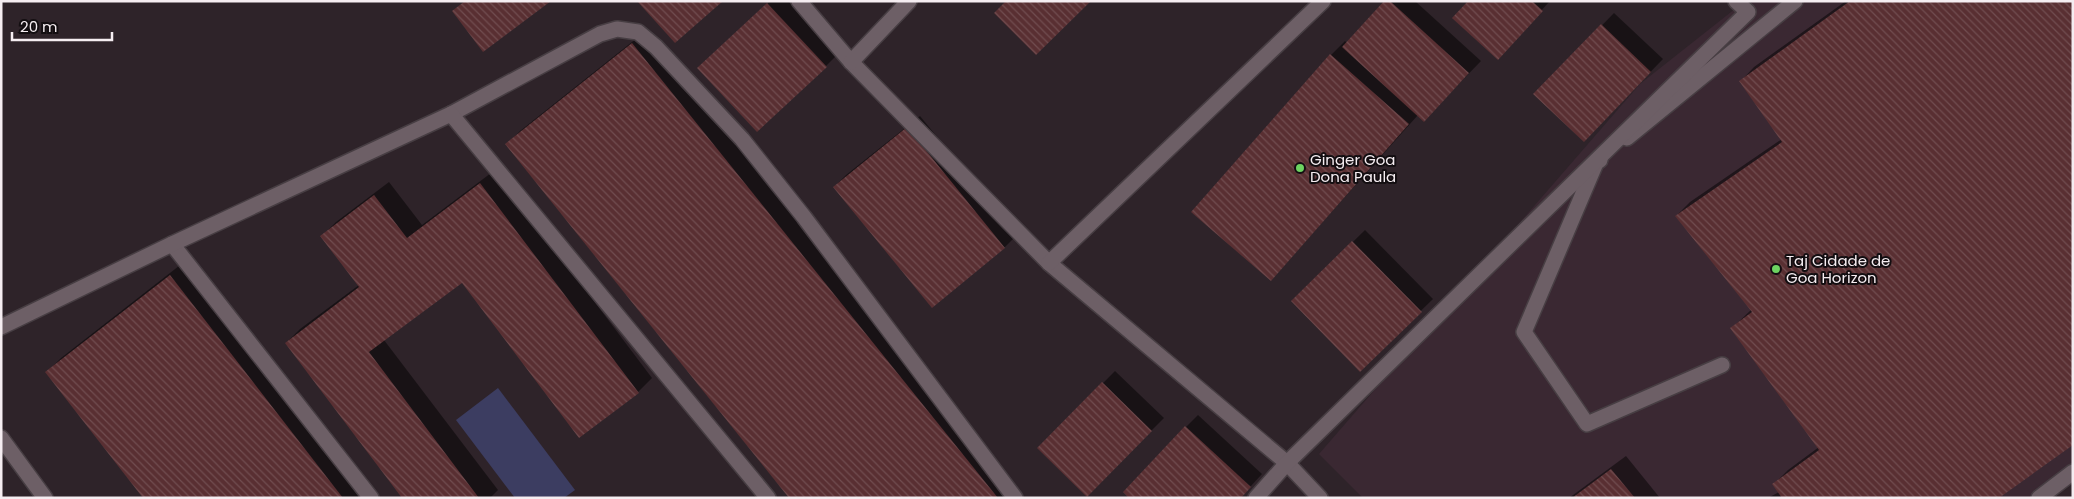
<svg xmlns="http://www.w3.org/2000/svg" width="2074" height="499" font-family="Poppins,sans-serif">
  <style>
    .built { fill: #3a2832 }
    .water { fill: #3c3d61 }
    .shadow { fill: #0007 }
    .building { fill: url(#building-back-hatch) }
    .lines { fill: none; stroke-linecap: round; stroke-linejoin: round }
    .lane-casing { stroke: #473e43; stroke-width: 18 }
    .street-casing { stroke: #473e43; stroke-width: 18 }
    .lane { stroke: #6d5f66; stroke-width: 15 }
    .street { stroke: #6d5f66; stroke-width: 15 }
    .poi-dot { fill: #6dd361; stroke: #130e11; stroke-width: 2 }
    .labels { text-anchor: middle; dominant-baseline: central; stroke-width: 4; stroke-linejoin: round; paint-order: stroke }
    .poi-label { font-size: 15px; fill: #f5edf1; stroke: #130e11; text-anchor: start }
  </style>
  <defs>
    <pattern id="building-back-hatch" width="6" height="6" patternUnits="userSpaceOnUse" patternTransform="scale(1.25)"><rect width="6" height="6" fill="#592f32"/><path d="M-1 5l2 2M0 0l6 6M5-1l2 2" fill="none" stroke="#714d50"/></pattern>
  </defs>
  <rect width="100%" height="100%" fill="#2e2329"/>
  <polygon class="built" points="1745,1 2073,1 2073,480 2045,498 1363,498 1319,454 1640,84"/>
  <polygon class="water" points="498,388 575,490 564,498 515,498 456,420"/>
  <g class="shadow">
    <polygon points="770,1 788,1 838,54 826,66 711,56"/>
    <polygon points="1385,1 1415,1 1481,61 1424,120 1418,115 1271,280 1331,55 1345,41 1347,43"/>
    <polygon points="1469,1 1550,1 1506,49"/>
    <polygon points="1846,1 2073,1 1997,498 1768,498 1779,492 1774,484 1788,470 1819,447 1732,328 1752,309 1676,216 1690,202 1782,139 1740,82 1754,67"/>
    <polygon points="1614,13 1663,59 1596,128 1535,94"/>
    <polygon points="647,30 1023,498 790,498 506,145 520,131"/>
    <polygon points="920,116 1017,235 1005,247 932,306 834,187 846,175"/>
    <polygon points="495,170 652,378 638,392 463,281 384,340 498,490 490,498 403,498 286,343 300,329 359,285 322,236 336,222 389,182 422,225"/>
    <polygon points="1365,230 1433,299 1360,370 1293,301"/>
    <polygon points="184,262 368,498 145,498 47,372 61,358"/>
    <polygon points="1115,371 1164,418 1087,495 1039,448"/>
    <polygon points="1198,415 1262,474 1240,498 1186,427"/>
    <polygon points="1626,456 1660,498 1569,498"/>
  </g>
  <g class="building">
    <polygon points="465,1 551,1 483,52 452,11"/>
    <polygon points="637,1 723,1 675,43"/>
    <polygon points="1006,1 1091,1 1036,55 994,13"/>
    <polygon points="1384,1 1390,1 1469,73 1424,122 1342,47"/>
    <polygon points="1468,1 1532,1 1543,11 1498,60 1452,18"/>
    <polygon points="1850,1 2073,1 2073,445 1999,498 1782,498 1772,484 1819,450 1730,328 1752,312 1675,216 1782,142 1739,81"/>
    <polygon points="767,3 827,67 757,132 697,68"/>
    <polygon points="1601,24 1651,72 1584,142 1533,94"/>
    <polygon points="632,43 998,498 789,498 505,144"/>
    <polygon points="1330,54 1409,124 1271,281 1191,212"/>
    <polygon points="907,127 1005,248 932,308 833,187"/>
    <polygon points="480,183 639,393 579,438 462,283 369,352 479,498 402,498 285,343 359,287 320,236 374,195 407,238"/>
    <polygon points="1352,241 1422,312 1360,372 1291,301"/>
    <polygon points="170,275 343,498 143,498 45,372"/>
    <polygon points="1102,382 1152,431 1087,497 1037,448"/>
    <polygon points="1185,426 1251,487 1241,498 1129,498 1123,492"/>
    <polygon points="1611,469 1635,498 1572,498"/>
  </g>
  <g class="lines">
    <g class="lane-casing">
      <g id="lane">
        <polyline points="1627,138 1795,1"/>
        <polyline points="1600,160 1596,163 1524,332 1587,424 1722,365"/>
      </g>
    </g>
    <g class="street-casing">
      <g id="street">
        <polyline points="799,1 851,62 1049,263 1287,463 1320,498"/>
        <polyline points="851,62 909,1"/>
        <polyline points="451,114 600,34 617,29 638,32 656,47 742,139 804,217 1015,498"/>
        <polyline points="172,244 371,498"/>
        <polyline points="1049,263 1323,1"/>
        <polyline points="1,327 172,244 451,114 768,498"/>
        <polyline points="1,438 45,498"/>
        <polyline points="1256,498 1287,463 1748,12 1736,1"/>
        <polyline points="2039,498 2073,472"/>
      </g>
    </g>
    <use href="#lane" class="lane"/>
    <use href="#street" class="street"/>
  </g>
  <g class="poi-dot">
    <circle cx="1300" cy="168" r="5"/>
    <circle cx="1776" cy="269" r="5"/>
  </g>
  <g class="labels">
    <g class="poi-label">
      <text x="1310" y="159">Ginger Goa<tspan x="1310" dy="17">Dona Paula</tspan></text>
      <text x="1786" y="260">Taj Cidade de<tspan x="1786" dy="17">Goa Horizon</tspan></text>
    </g>
  </g>
  <rect width="2074" height="499" fill="none" stroke="#f5edf1" stroke-width="5"/>
  <path d="M12 32v8h100v-8" fill="none" stroke="#f5edf1" stroke-width="2.5"/>
  <text x="20" y="32" font-size="15" fill="#f5edf1" stroke="#130e11" stroke-width="4" paint-order="stroke">20 m</text>
</svg>
